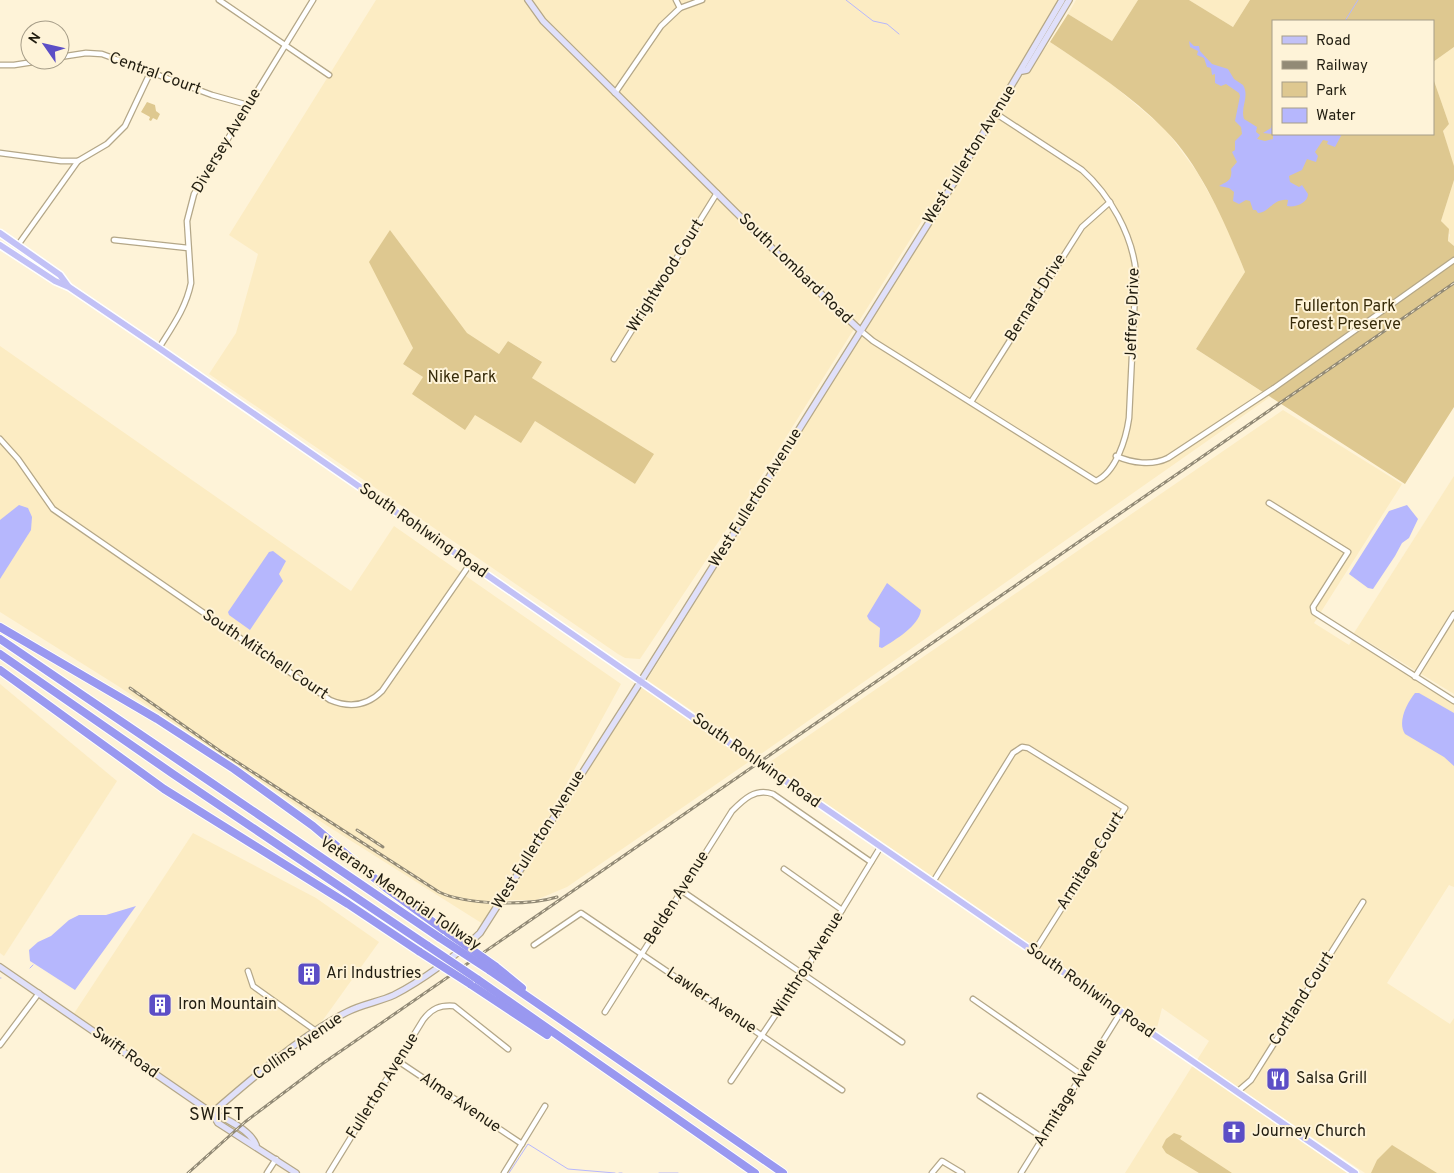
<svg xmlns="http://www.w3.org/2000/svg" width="1454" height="1173" font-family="Overpass,sans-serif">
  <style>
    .built { fill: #fcecc3; fill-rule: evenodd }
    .green { fill: #dec890 }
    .water { fill: #b6b7fd }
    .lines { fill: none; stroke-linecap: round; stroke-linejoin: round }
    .stream { stroke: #b6b7fd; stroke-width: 1 }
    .street-casing { stroke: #b4a788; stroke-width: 7 }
    .secondary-casing { stroke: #b4a788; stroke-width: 8 }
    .primary-casing { stroke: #fff; stroke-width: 9 }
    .highway-casing { stroke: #fff; stroke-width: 10 }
    .street { stroke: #fff; stroke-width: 4.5 }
    .secondary { stroke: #e0e0fa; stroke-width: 5.5 }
    .primary { stroke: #c2c1f6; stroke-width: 6 }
    .highway { stroke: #9998f0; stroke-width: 8 }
    .rail-casing { stroke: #928a76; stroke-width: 3 }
    .rail { stroke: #fef3d8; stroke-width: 1; stroke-dasharray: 4; stroke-linecap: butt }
    .primary-bridge-casing { stroke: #fff; stroke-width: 9; stroke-linecap: butt }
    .highway-bridge-casing { stroke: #fff; stroke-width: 10; stroke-linecap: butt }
    .primary-bridge { stroke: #c2c1f6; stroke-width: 6 }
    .highway-bridge { stroke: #9998f0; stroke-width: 8 }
    .labels { text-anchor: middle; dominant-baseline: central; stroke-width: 4; stroke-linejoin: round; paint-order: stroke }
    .street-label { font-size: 16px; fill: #211d10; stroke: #fef3d8 }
    .park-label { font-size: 16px; fill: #362a09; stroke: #fef3d8 }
    .poi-label { font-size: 16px; fill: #211d10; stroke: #fef3d8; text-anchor: start }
    .neighbourhood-label { font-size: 18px; letter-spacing: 1px; fill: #211d10; stroke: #fef3d8 }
  </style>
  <rect width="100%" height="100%" fill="#fef3d8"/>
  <g class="built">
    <path d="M 376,0 L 1061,0 L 747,499 L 640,659 L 625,658 L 618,654 L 209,374 L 236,333 L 258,254 L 229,235 ZM 390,230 L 467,334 L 499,354 L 508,341 L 541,361 L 532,378 L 653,454 L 635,484 L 535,421 L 475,414 L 465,429 L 423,377 L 403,364 L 413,348 Z"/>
    <polygon points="1076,0 1138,0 1112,41 1068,14"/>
    <polygon points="1189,0 1250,0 1233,27"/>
    <polygon points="1050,42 1108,81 1166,130 1197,172 1224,220 1245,272 1196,349 1270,397 758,756 647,680 1023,75"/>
    <polygon points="1454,47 1454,168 1443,131 1449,124 1433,78 1433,62"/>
    <polygon points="1454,180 1454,246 1448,241 1450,235 1441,221"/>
    <polygon points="0,346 351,591 394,526 621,684 541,831 483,924 326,825 118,686 0,612"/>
    <polygon points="1283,410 1402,484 1314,623 1349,645 1352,640 1454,703 1454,887 1449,885 1387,983 1450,1024 1454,1018 1454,1173 1365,1173 1197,1060 1209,1041 1162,1008 1156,1032 767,764"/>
    <polygon points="1454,476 1454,694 1354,633"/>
    <polygon points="0,684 117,781 4,956 0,953"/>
    <polygon points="642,686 750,761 567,887 536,900 506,900"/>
    <polygon points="193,833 316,898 379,942 323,1020 212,1111 73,1015"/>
    <polygon points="1193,1065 1350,1173 1125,1173"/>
  </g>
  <g class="green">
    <path d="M 1138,0 L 1189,0 L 1233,27 L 1250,0 L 1454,0 L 1454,47 L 1433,62 L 1433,21 L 1273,21 L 1273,134 L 1433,134 L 1433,78 L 1449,124 L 1443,131 L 1454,166 L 1454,180 L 1441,221 L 1449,229 L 1448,241 L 1454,246 L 1454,407 L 1405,484 L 1196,349 L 1245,272 C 1226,225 1201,166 1165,130 C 1131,95 1090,69 1050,42 L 1068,14 L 1112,41 Z"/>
    <polygon points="147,102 155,105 156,111 160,114 157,120 153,118 151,121 149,120 150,117 141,112"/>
    <polygon points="390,230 467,333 499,354 508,341 542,362 532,378 654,454 635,484 535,421 521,443 475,415 465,430 412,394 423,377 403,364 413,348 369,262"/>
    <polygon points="1174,1133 1182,1136 1180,1139 1232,1173 1199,1173 1166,1153 1162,1147 1166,1139"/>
    <polygon points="1392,1145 1437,1173 1371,1173 1377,1160"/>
  </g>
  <g class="water">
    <path d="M 1189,41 L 1194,46 L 1199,46 L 1200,51 L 1212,64 L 1228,69 L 1234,79 L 1243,85 C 1250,97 1240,107 1244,119 L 1257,127 L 1256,132 L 1260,135 L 1257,139 L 1265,141 L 1273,139 L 1273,134 L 1263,133 L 1271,128 L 1273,121 L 1273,134 L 1342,134 L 1335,147 L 1327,144 L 1328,141 L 1323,140 L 1315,152 L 1318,156 L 1316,162 L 1307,159 L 1302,170 L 1289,176 L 1290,182 L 1299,187 L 1302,185 L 1308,194 C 1308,203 1295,208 1287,206 L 1288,200 C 1273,198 1269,213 1258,213 L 1256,210 L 1253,210 L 1250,201 L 1246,200 L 1239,204 L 1233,201 L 1234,192 L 1229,188 L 1219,186 C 1226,182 1233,181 1231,169 L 1237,162 L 1232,152 L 1235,150 L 1235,141 L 1242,134 L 1241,127 L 1235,121 L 1240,96 L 1239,93 L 1226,84 L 1221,86 L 1215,83 L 1215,74 L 1212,75 L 1211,68 L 1207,67 L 1204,58 L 1197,55 L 1198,51 L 1190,47 Z"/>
    <polygon points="19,505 28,508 32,517 31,530 0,579 0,520"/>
    <polygon points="1407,505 1418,519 1409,538 1402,543 1395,556 1373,589 1368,588 1349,574 1389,511"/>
    <polygon points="273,551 286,561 279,574 283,581 250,630 229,615 228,612 269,552"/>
    <path d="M 887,583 L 921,610 C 919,626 895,640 882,648 L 879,647 L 880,628 L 869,620 L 867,616 Z"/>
    <path d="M 1415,693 L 1419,693 L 1454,713 L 1454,766 L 1444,757 L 1405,734 C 1397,722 1407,703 1415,693 Z"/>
    <polygon points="136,906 75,990 30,961 29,950 38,942 51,936 69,920 79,915 106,915"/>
  </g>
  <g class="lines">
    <g class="stream">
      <polyline points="846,0 873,21 887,24 899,34"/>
      <polyline points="1345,21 1358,0"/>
      <polyline points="30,968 33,965"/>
      <polyline points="0,978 1,978"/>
      <polyline points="509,1173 528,1144 568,1169 615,1173"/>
      <polyline points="619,1173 622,1173"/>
      <polyline points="659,1173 678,1173"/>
    </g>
    <g class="street-casing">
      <g id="street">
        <polyline points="219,0 329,75"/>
        <polyline points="676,0 680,8"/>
        <polyline points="60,57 86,53 102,54 212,95 248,105"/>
        <polyline points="0,65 14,65 46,60"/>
        <polyline points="615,93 661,26 680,8 702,0"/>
        <polyline points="0,153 61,161 78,161"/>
        <polyline points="114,240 188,248"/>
        <polyline points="18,245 78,161 107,144 125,126 151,71"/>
        <path d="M 861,331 L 873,341 L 1096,481 C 1116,472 1126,439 1129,418 L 1136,272 C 1132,234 1110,195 1082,170 L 995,113"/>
        <path d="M 159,348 C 172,327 186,308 191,283 L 187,221 L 194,194 L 313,0"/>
        <polyline points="614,359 717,193"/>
        <polyline points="971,402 1082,227 1110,202"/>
        <path d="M 0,439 L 18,459 L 53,509 L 330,700 C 349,708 367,706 382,691 L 470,564"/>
        <path d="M 1116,456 C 1132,463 1152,466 1168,458 L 1274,388 L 1454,260"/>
        <polyline points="1269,503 1348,552 1313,607 1314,612 1454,701"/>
        <polyline points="1415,677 1454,614"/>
        <polyline points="784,869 842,910"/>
        <polyline points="933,882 1013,753 1022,747 1028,748 1125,808 1034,952"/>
        <polyline points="682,891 902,1042"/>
        <polyline points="534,945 581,913 842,1090"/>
        <polyline points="248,971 253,986 316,1031"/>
        <polyline points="973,999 1082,1075"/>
        <path d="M 605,1012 L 732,811 C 744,799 755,788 773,794 L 871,862"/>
        <polyline points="0,1045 39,993"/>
        <polyline points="398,1061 522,1144"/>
        <polyline points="731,1081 803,974 881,846"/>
        <polyline points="1237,1092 1251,1080 1363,902"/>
        <polyline points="980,1096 1043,1138"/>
        <polyline points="267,1173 276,1159"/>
        <path d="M 329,1173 L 423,1020 C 432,1008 440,1005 454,1006 L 508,1049"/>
        <polyline points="504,1173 545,1106"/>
        <polyline points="932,1173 942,1161 962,1173"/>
        <polyline points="1021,1173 1121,1012"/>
      </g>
    </g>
    <g class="secondary-casing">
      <g id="secondary">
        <polyline points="528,0 543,21 775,251 861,331"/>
        <polyline points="1022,71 1027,70 1069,0"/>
        <path d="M 0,967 L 212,1113 C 226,1118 251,1131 256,1145"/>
        <path d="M 212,1113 C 250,1080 303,1034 347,1012 C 362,1004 379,1002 394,995 C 420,982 460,953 480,933 L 641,681 L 955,181 L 1062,0"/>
        <polyline points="212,1113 218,1123 296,1173"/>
      </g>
    </g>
    <g class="primary-casing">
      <g id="primary">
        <polyline points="0,233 60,275 68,286"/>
        <polyline points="0,245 55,281 69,287 159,348 744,753"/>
        <polyline points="771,771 1355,1173"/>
      </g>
    </g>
    <g class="highway-casing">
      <g id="highway">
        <polyline points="0,627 157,719 234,769 313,826 386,888 448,933"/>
        <polyline points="0,639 440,938"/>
        <polyline points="0,654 173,774 428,946"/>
        <polyline points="0,670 164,789 348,904 420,952"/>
        <polyline points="495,966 522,988"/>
        <polyline points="489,970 783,1173"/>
        <polyline points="477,979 755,1173"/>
        <polyline points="470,984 547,1035"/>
      </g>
    </g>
    <use href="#street" class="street"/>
    <use href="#secondary" class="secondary"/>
    <use href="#primary" class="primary"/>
    <use href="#highway" class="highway"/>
    <g class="rail-casing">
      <g id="rail">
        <path d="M 130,688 L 220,751 L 439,892 C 466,905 528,906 557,897"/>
        <polyline points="357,830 383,847"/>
        <polyline points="188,1173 245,1122 322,1064 1454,283"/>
      </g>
    </g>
    <use href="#rail" class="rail"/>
    <g class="primary-bridge-casing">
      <polyline id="primary-bridge" points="744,753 771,771"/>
    </g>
    <g class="highway-bridge-casing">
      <g id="highway-bridge">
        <polyline points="448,933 495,966"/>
        <polyline points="440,938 489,970"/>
        <polyline points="428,946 477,979"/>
        <polyline points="420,952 470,984"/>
      </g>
    </g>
    <use href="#primary-bridge" class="primary-bridge"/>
    <use href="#highway-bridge" class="highway-bridge"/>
  </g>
  <defs>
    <g id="building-square" transform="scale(1.25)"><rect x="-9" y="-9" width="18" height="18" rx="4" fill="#5c4ec6" stroke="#fef3d8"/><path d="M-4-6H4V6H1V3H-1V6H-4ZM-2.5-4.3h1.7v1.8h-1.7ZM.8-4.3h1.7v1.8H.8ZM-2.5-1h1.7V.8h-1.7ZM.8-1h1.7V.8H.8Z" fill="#fff"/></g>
    <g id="restaurant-square" transform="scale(1.25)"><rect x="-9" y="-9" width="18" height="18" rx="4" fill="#5c4ec6" stroke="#fef3d8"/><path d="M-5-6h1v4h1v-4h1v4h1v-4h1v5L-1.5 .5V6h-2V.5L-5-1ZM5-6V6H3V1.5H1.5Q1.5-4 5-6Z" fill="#fff"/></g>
    <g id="church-square" transform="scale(1.25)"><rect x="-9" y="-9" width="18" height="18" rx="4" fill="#5c4ec6" stroke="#fef3d8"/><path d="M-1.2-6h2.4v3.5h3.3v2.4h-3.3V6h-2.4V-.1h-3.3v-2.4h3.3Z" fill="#fff"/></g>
  </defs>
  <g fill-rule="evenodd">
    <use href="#building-square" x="309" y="974"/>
    <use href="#building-square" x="160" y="1005"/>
    <use href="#restaurant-square" x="1278" y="1079"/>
    <use href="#church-square" x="1234" y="1132"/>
  </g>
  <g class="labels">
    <g class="street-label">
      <text transform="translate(155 74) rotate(20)">Central Court</text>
      <text transform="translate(227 141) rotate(-59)">Diversey Avenue</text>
      <text transform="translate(970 155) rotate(-58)">West Fullerton Avenue</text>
      <text transform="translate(795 269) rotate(44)">South Lombard Road</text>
      <text transform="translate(666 276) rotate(-58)">Wrightwood Court</text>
      <text transform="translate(1036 298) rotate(-58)">Bernard Drive</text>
      <text transform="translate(1133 314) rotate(-88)">Jeffrey Drive</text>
      <text transform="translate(756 498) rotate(-58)">West Fullerton Avenue</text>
      <text transform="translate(423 531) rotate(35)">South Rohlwing Road</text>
      <text transform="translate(265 655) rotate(34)">South Mitchell Court</text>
      <text transform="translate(756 761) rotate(35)">South Rohlwing Road</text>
      <text transform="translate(539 840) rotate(-58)">West Fullerton Avenue</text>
      <text transform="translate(1091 861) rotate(-58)">Armitage Court</text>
      <text transform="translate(400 894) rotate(34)">Veterans Memorial Tollway</text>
      <text transform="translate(677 898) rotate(-58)">Belden Avenue</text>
      <text transform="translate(808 965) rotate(-58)">Winthrop Avenue</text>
      <text transform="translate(1090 991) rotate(35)">South Rohlwing Road</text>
      <text transform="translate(1302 999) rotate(-58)">Cortland Court</text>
      <text transform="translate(711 1001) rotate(34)">Lawler Avenue</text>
      <text transform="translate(298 1047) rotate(-35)">Collins Avenue</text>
      <text transform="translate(125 1053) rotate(35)">Swift Road</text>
      <text transform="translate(383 1086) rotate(-58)">Fullerton Avenue</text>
      <text transform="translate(1071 1093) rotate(-58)">Armitage Avenue</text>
      <text transform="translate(460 1103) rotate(34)">Alma Avenue</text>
    </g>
    <g class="park-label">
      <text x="1345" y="307">Fullerton Park<tspan x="1345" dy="18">Forest Preserve</tspan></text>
      <text x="462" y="378">Nike Park</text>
    </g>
    <g class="poi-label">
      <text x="326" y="974">Ari Industries</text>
      <text x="178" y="1005">Iron Mountain</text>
      <text x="1296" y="1079">Salsa Grill</text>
      <text x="1252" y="1132">Journey Church</text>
    </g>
    <g class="neighbourhood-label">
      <text x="217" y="1115">SWIFT</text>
    </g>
  </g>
  <rect x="1272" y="20" width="162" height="115" fill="#fef3d8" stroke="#a69d88"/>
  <rect x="1282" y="36" width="25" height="8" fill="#c2c1f6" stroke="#a69d88"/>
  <text x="1316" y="45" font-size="15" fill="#211d10">Road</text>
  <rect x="1282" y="61" width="25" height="8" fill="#928a76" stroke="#a69d88"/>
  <text x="1316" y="70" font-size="15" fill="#211d10">Railway</text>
  <rect x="1282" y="82" width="25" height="15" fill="#dec890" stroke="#a69d88"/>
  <text x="1316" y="95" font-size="15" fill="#211d10">Park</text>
  <rect x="1282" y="108" width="25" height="15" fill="#b6b7fd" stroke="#a69d88"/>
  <text x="1316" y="120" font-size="15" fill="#211d10">Water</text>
  <g transform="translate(45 45) rotate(304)"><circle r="24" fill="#fef3d8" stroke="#a69d88"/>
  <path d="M0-4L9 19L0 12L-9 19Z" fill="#5c4ec6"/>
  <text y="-8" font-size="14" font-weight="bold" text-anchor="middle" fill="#211d10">N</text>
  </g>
</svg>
